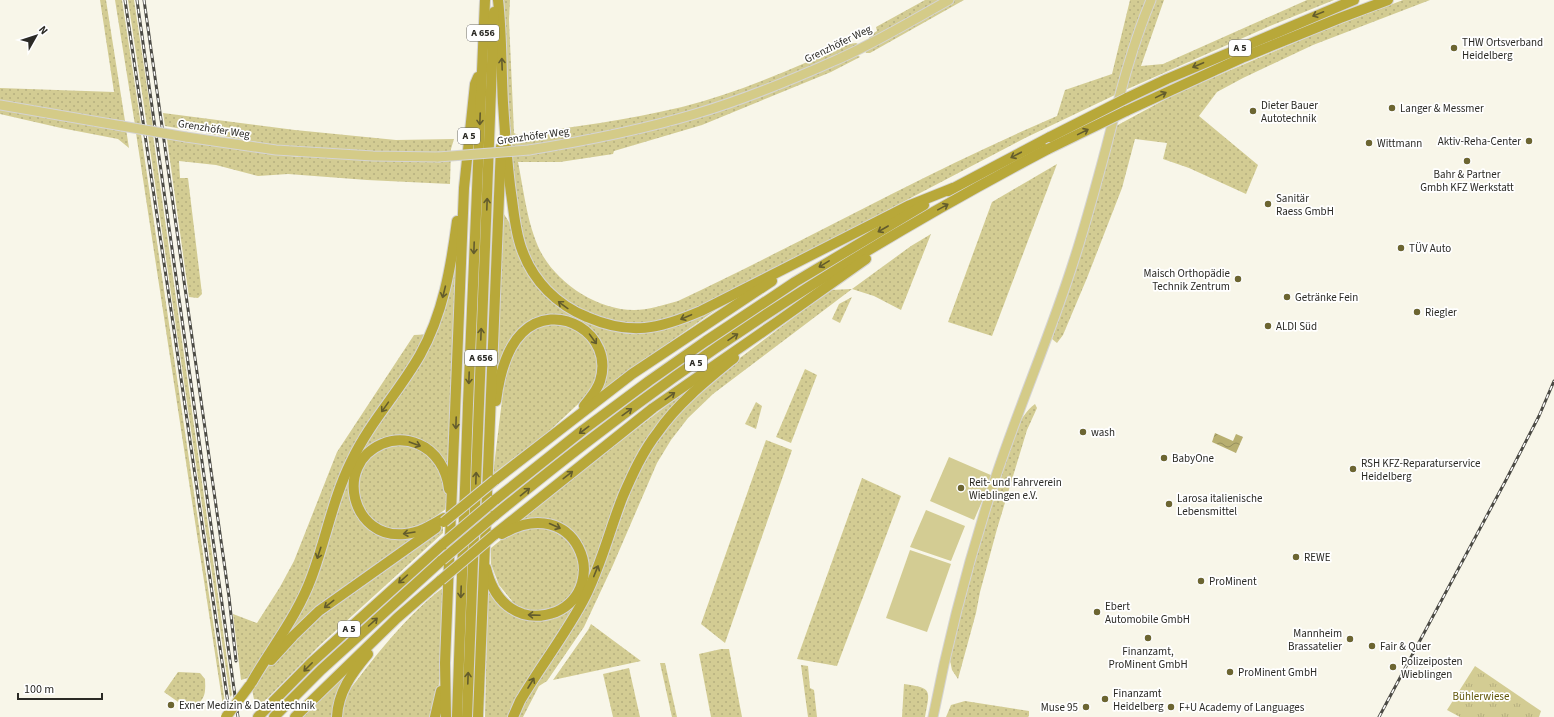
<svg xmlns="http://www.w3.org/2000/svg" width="1554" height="717" font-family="'Source Sans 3',sans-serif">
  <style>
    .grass { fill: url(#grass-dots) }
    .park { fill: url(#park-tufts) }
    .pitch { fill: #d3cc93 }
    .water { fill: url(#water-waves) }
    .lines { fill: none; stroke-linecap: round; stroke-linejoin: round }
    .major-casing { stroke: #d5d4d3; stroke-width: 11 }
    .highway-casing { stroke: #d5d4d3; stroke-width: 12 }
    .major { stroke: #d4cb88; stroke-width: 9 }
    .highway { stroke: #b8a839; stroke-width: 10 }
    .rail-casing { stroke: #4b4a44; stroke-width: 3 }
    .rail { stroke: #fff; stroke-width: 1.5; stroke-dasharray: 4.5; stroke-linecap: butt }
    .major-bridge-casing { stroke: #d5d4d3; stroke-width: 11; stroke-linecap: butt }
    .highway-bridge-casing { stroke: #d5d4d3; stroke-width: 12; stroke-linecap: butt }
    .major-bridge { stroke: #d4cb88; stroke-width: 9 }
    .highway-bridge { stroke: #b8a839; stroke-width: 10 }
    .oneway { stroke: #635c2d }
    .poi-dot { fill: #6c6531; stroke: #fff; stroke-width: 1.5 }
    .labels { text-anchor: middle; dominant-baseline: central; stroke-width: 3.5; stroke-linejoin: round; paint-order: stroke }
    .shield { fill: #fff; stroke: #6b6a66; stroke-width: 1 }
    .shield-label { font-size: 10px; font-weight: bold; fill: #2b2a25 }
    .poi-label { font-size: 11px; fill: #2b2a25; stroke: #fff; text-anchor: start }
    .street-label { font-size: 11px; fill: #2b2a25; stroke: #fff }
    .park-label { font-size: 11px; fill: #605607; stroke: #fff }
  </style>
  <defs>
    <pattern id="grass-dots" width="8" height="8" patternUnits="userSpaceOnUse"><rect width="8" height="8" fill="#d3cc93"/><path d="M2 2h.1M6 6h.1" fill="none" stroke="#b5af7f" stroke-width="1.8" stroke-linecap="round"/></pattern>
    <pattern id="park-tufts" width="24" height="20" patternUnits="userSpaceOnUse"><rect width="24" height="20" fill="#d3cc93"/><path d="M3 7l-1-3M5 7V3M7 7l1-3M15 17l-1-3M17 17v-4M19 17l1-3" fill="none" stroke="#b5af7f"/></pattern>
    <pattern id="water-waves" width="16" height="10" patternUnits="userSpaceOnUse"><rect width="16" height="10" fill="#b8af70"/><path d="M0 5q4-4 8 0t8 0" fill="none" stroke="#968f5c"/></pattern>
  </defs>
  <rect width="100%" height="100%" fill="#f8f6e9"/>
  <g class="grass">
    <polygon points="100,0 106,0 125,121 0,102 0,88 114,92"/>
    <polygon points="115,0 122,0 141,125 135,125"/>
    <polygon points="128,0 134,0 153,127 147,126"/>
    <path d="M 504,0 L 510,0 L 509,20 L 514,133 L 518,135 C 572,127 628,120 682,107 C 740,92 794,68 849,44 L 856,43 L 858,44 L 833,58 L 745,94 L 671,117 L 579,139 L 510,148 Z"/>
    <polygon points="925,0 940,0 869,39 870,35 877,31 876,27"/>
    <polygon points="954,0 964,0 870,53 866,53 865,51 881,40"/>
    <path d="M 1130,0 L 1147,0 L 1117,94 L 1025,138 L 712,302 C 691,310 669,322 645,323 C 590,327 538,292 522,238 C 515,212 514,183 511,156 L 543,152 L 655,129 L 855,53 L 860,57 L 831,72 L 702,125 L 614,151 L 613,154 L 560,162 L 518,162 C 524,192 528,230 543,256 C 561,286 599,310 634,310 C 648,310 664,305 678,301 C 805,241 928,171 1057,116 L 1065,90 L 1112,74 Z"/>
    <polygon points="1155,0 1164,0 1141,66 1163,64 1307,0 1334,0 1270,26 1123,91"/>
    <polygon points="1403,0 1430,0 1313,45 1243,78 1217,92 1199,116 1258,165 1246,194 1189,168 1163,159 1167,143 1135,139 1122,188 1087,278 1063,335 1057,343 1052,339 1078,263 1116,126 1177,93 1317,33"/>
    <polygon points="0,107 126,129 129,148 118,139 61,128 0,114"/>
    <polygon points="163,113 295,130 396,140 454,139 451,149 450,184 367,180 288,174 258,176 216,165 179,161 180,178 188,178 202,294 198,298 189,297 167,139 298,157 303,150 165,126"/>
    <polygon points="136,133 141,134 225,703 223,706"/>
    <polygon points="148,135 153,135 232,695 230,697"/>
    <polygon points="1057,164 992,336 948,322 992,202"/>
    <polygon points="502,211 511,225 515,242 560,308 580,320 602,328 623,331 698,316 717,309 660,349 598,395 595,384 590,393 547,433 493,474 504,384 496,380"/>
    <polygon points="931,234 901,310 874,296 852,289 713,394 688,418 671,440 657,463 613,565 584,627 547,681 539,686 523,717 518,717 523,705 584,608 596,586 632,488 646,458 663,432 684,406 736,361 830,290 852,289 911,246"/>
    <path d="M 456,252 L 449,473 L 419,448 L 436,464 L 445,482 L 447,508 C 429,522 419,527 396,530 L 417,537 L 324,601 L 290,631 L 304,607 L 311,591 L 248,678 L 241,680 L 233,614 L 257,623 L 280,587 L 294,561 L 337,452 L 414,335 L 434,334 Z"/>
    <polygon points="852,297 840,323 832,319 839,304"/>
    <polygon points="805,369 817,375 791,443 776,437"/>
    <polygon points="688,389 653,430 637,455 587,584 575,607 525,683 508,717 485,717 488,584 507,609 512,601 499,585 491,564 491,548 502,539 532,519 524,520 523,517 544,500"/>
    <polygon points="756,402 762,406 756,429 745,424"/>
    <path d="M 1035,404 L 1037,408 L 1027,430 L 997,529 L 980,592 L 976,613 L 958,679 L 952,670 L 950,660 L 970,574 L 1017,427 C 1022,418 1027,410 1035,404 Z"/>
    <polygon points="766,440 792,450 725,643 701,624"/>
    <polygon points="862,478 901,496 837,666 797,659"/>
    <polygon points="443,526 443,533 319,646 256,710 252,689 275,657 331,605"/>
    <path d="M 444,587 C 443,629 445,677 431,717 L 301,717 L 349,670 L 333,711 C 367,668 400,620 444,587 Z"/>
    <polygon points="591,624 641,661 553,680 588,630"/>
    <polygon points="721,649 729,649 742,717 711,717 699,654"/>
    <polygon points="660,663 665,663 677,717 672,717"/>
    <polygon points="801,665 808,666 810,688 814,690 817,717 808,717"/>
    <polygon points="629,668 640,717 613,717 603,674"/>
    <path d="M 178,672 L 200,673 L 205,679 C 206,698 204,698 191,711 L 164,692 Z"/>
    <path d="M 904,684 C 933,688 930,690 925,717 L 902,717 Z"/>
    <polygon points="965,701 1029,711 1029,716 1028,717 946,717 951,705"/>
  </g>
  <polygon class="park" points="1475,666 1541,711 1539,717 1460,717 1447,710"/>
  <g class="pitch">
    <polygon points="949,457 993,476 974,520 930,501"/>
    <polygon points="926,510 965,526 951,561 910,547"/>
    <polygon points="910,550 951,564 927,632 886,618"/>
  </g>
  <polygon class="water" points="1215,433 1233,441 1236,434 1243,437 1236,453 1212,442"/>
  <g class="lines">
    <g class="major-casing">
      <g id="major">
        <polyline points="0,105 122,126"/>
        <polyline points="186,137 276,150 373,156 438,157"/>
        <path d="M 529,150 C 585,141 641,130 695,114 C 743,100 789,81 834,61 C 874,44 911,21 949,0"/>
        <path d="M 933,717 C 949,635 970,555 996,476 C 1020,404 1051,333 1074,260 C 1086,223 1096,185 1106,148 C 1119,98 1131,48 1151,0"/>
      </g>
    </g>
    <g class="highway-casing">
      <g id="highway">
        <path d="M 498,0 C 502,34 501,68 503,103 C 505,133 507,164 511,193 C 514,212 515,232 522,250 C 533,281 557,305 587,317 C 631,336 659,329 701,311 L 908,206 L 953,188"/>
        <polyline points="1127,98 1167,79 1354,0"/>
        <polyline points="1126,111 1244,57 1340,18 1388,0"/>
        <polyline points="948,191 1050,137"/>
        <path d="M 496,401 C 499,378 505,350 522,333 C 556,299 615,334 600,381 C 597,391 590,398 584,406"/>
        <polyline points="495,480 632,374 772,281"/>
        <polyline points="495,500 583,430 649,381 706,341 795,282 924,205"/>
        <path d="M 494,516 C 526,490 558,464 591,439 C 734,328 889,233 1048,149"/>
        <path d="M 444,518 C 432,525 419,533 405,534 C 352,540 333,465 382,444 C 394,439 406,439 418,444 C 436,451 447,470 449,489"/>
        <polyline points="494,535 653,408 777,322 866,259"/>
        <path d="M 486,568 C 491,589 502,607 523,614 C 533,617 545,616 556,612 C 613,586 576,491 502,534"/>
        <polyline points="271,660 293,636 319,611 436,528"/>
        <path d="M 252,682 C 272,647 298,615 312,576 C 326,539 333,498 351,462 C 369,423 399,392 420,355 C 443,314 451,267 457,221"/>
        <polyline points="258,717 311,663 443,544"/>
        <polyline points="274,717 321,670 442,560"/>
        <polyline points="295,717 397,618 441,580"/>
        <path d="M 337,717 C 338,692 352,673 368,654"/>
        <polyline points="435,717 441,691"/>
        <polyline points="446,717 445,663 464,188 475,84 478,77"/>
        <polyline points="457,717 468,404 485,0"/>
        <polyline points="467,717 494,12"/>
        <polyline points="478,717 501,147"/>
        <path d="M 513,717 L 520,701 C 540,667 565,635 583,601 C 601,567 609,531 623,496 C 633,473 643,451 658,432 C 678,403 707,380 734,358"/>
      </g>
    </g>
    <use href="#major" class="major"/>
    <use href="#highway" class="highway"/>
    <g class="rail-casing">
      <g id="rail">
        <polyline points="125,0 175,337 230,717"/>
        <polyline points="137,0 238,717"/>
        <polyline points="144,0 229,597 236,661"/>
        <polyline points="1379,717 1506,480 1539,416 1554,381"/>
      </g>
    </g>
    <use href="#rail" class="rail"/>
    <g class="major-bridge-casing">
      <g id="major-bridge">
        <polyline points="122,126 186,137"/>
        <polyline points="438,157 529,150"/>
      </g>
    </g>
    <g class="highway-bridge-casing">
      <g id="highway-bridge">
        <polyline points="1050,137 1127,98"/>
        <polyline points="1048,149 1126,111"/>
        <polyline points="444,522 495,480"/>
        <polyline points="443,544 495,500"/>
        <polyline points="442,560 494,516"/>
        <polyline points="441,580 494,535"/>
        <polyline points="226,717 250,685"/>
      </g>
    </g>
    <use href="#major-bridge" class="major-bridge"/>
    <use href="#highway-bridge" class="highway-bridge"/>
  </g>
  <defs><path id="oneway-shaft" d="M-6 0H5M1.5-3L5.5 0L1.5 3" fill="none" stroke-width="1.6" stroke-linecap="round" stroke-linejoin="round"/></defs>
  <g class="oneway">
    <use href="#oneway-shaft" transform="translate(1318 14) rotate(158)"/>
    <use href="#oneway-shaft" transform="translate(502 64) rotate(-92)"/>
    <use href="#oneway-shaft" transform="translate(1198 65) rotate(157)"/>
    <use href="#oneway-shaft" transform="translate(1161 95) rotate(-26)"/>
    <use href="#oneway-shaft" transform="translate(480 119) rotate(92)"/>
    <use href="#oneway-shaft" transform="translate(1083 132) rotate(-26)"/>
    <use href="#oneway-shaft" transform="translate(1016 155) rotate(152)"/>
    <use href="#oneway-shaft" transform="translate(487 204) rotate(-88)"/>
    <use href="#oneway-shaft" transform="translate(943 207) rotate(-29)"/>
    <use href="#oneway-shaft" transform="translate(883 229) rotate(150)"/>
    <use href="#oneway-shaft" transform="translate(474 248) rotate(92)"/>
    <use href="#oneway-shaft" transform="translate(824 264) rotate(149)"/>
    <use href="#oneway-shaft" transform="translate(444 292) rotate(104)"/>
    <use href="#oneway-shaft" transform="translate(563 305) rotate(-144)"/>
    <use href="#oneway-shaft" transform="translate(686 317) rotate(157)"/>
    <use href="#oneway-shaft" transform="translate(481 334) rotate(-88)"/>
    <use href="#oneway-shaft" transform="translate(733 337) rotate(-34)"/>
    <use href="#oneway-shaft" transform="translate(593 339) rotate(54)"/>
    <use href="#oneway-shaft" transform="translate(469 378) rotate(92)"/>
    <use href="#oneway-shaft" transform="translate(670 396) rotate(-36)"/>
    <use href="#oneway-shaft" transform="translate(385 407) rotate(125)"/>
    <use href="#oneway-shaft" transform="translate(627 412) rotate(-36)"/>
    <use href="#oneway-shaft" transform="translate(456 423) rotate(92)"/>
    <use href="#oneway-shaft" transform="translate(584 430) rotate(143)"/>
    <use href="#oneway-shaft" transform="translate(415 444) rotate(20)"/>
    <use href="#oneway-shaft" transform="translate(568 475) rotate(-38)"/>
    <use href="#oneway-shaft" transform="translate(476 478) rotate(-88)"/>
    <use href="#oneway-shaft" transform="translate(525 492) rotate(-39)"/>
    <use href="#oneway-shaft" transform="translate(555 526) rotate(24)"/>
    <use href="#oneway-shaft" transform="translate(409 533) rotate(171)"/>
    <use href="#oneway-shaft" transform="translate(319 553) rotate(108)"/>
    <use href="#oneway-shaft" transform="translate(596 571) rotate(-68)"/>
    <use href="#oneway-shaft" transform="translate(403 579) rotate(138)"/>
    <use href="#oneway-shaft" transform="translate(461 592) rotate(92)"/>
    <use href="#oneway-shaft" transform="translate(329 604) rotate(142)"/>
    <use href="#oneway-shaft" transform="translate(534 615) rotate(-178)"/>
    <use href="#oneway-shaft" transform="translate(373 622) rotate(-42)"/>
    <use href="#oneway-shaft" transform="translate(308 667) rotate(135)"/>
    <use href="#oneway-shaft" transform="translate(468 678) rotate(-88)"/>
    <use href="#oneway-shaft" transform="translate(531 683) rotate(-59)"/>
  </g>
  <g class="poi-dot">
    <circle cx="1454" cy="48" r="4"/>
    <circle cx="1392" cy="108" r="4"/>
    <circle cx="1253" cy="111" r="4"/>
    <circle cx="1529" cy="141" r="4"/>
    <circle cx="1369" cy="143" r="4"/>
    <circle cx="1467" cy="161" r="4"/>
    <circle cx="1268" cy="204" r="4"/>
    <circle cx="1401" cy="248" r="4"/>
    <circle cx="1238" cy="279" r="4"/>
    <circle cx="1287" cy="297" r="4"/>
    <circle cx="1417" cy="312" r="4"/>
    <circle cx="1268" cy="326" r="4"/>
    <circle cx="1083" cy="432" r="4"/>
    <circle cx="1164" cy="458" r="4"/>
    <circle cx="1353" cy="469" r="4"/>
    <circle cx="961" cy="488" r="4"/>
    <circle cx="1169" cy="504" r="4"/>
    <circle cx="1296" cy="557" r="4"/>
    <circle cx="1201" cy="581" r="4"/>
    <circle cx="1097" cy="612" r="4"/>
    <circle cx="1148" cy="638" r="4"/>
    <circle cx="1350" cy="639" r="4"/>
    <circle cx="1372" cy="646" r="4"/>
    <circle cx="1393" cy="667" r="4"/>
    <circle cx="1230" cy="672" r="4"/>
    <circle cx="1105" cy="699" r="4"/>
    <circle cx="171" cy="705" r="4"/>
    <circle cx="1086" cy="707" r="4"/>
    <circle cx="1171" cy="707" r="4"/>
  </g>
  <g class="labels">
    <g class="shield">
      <rect x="467" y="25" width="32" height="16" rx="3"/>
      <rect x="1229" y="40" width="22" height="16" rx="3"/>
      <rect x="458" y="128" width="22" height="16" rx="3"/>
      <rect x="465" y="350" width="32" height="16" rx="3"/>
      <rect x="685" y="355" width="22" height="16" rx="3"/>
      <rect x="338" y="621" width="22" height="16" rx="3"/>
    </g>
    <g class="shield-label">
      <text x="483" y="33">A 656</text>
      <text x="1240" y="48">A 5</text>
      <text x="469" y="136">A 5</text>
      <text x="481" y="358">A 656</text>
      <text x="696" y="363">A 5</text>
      <text x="349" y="629">A 5</text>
    </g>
    <g class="poi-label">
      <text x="1462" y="42">THW Ortsverband<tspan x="1462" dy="13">Heidelberg</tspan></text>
      <text x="1261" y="105">Dieter Bauer<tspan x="1261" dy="13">Autotechnik</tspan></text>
      <text x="1400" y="108">Langer &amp; Messmer</text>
      <text x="1521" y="141" text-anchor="end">Aktiv-Reha-Center</text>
      <text x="1377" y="143">Wittmann</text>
      <text x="1467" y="174" text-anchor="middle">Bahr &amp; Partner<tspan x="1467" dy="13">Gmbh KFZ Werkstatt</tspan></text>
      <text x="1276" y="198">Sanitär<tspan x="1276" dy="13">Raess GmbH</tspan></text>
      <text x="1409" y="248">TÜV Auto</text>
      <text x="1230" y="273" text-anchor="end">Maisch Orthopädie<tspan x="1230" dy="13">Technik Zentrum</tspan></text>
      <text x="1295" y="297">Getränke Fein</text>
      <text x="1425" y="312">Riegler</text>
      <text x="1276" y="326">ALDI Süd</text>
      <text x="1091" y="432">wash</text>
      <text x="1172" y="458">BabyOne</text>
      <text x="1361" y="463">RSH KFZ-Reparaturservice<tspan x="1361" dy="13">Heidelberg</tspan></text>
      <text x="969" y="482">Reit- und Fahrverein<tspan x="969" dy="13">Wieblingen e.V.</tspan></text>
      <text x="1177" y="498">Larosa italienische<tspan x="1177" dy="13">Lebensmittel</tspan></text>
      <text x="1304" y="557">REWE</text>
      <text x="1209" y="581">ProMinent</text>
      <text x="1105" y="606">Ebert<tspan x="1105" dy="13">Automobile GmbH</tspan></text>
      <text x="1342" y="633" text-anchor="end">Mannheim<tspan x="1342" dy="13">Brassatelier</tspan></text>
      <text x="1380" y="646">Fair &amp; Quer</text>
      <text x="1148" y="651" text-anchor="middle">Finanzamt,<tspan x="1148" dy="13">ProMinent GmbH</tspan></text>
      <text x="1401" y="661">Polizeiposten<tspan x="1401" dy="13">Wieblingen</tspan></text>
      <text x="1238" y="672">ProMinent GmbH</text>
      <text x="1113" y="693">Finanzamt<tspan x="1113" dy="13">Heidelberg</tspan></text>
      <text x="179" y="705">Exner Medizin &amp; Datentechnik</text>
      <text x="1078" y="707" text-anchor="end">Muse 95</text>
      <text x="1179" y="707">F+U Academy of Languages</text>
    </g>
    <g class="street-label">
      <text transform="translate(838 44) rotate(-26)">Grenzhöfer Weg</text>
      <text transform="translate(214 129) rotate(9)">Grenzhöfer Weg</text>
      <text transform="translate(533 136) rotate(-8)">Grenzhöfer Weg</text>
    </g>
    <g class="park-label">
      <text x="1481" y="696">Bühlerwiese</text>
    </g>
  </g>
  <g transform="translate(36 36) rotate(51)" stroke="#ffffff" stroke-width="3" paint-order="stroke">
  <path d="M0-3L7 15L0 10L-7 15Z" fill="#2b2a25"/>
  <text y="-6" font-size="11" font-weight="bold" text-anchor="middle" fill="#2b2a25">N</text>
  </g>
  <path d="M18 693v6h84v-6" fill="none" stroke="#2b2a25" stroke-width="2"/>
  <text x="24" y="693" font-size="12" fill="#2b2a25" stroke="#ffffff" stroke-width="3" paint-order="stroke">100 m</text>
</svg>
